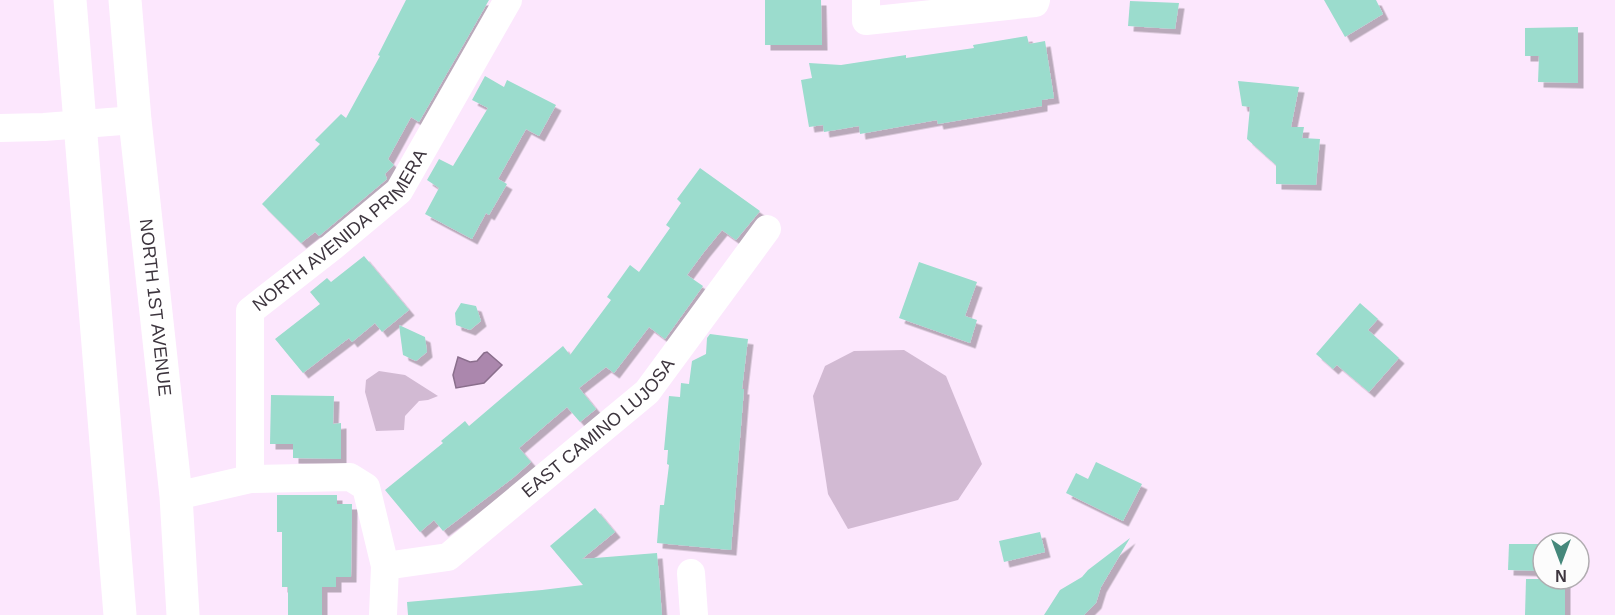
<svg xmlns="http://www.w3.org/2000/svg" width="1615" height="615" font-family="Arial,sans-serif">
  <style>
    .green { fill: #d2bad3 }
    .water { fill: #ab87ad; stroke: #8a6e8c; stroke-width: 1.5 }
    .building { fill: #9bdccd; filter: url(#shadow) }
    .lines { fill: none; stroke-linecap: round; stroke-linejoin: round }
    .minor { stroke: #fff; stroke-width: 28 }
    .secondary { stroke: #fff; stroke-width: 33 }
    .labels { text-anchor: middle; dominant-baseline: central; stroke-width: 6; stroke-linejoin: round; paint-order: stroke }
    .street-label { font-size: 18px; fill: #3d353e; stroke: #fcfcfc }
  </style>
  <defs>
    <filter id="shadow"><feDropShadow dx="5.5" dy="5.5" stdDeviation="0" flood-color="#0004"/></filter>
  </defs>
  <rect width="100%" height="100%" fill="#fce7fd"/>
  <g class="green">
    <polygon points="904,350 946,376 982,464 958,500 848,529 828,494 813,396 825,366 854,351"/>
    <polygon points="379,371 405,375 438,396 428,400 419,401 405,416 404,430 376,431 365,392 366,380"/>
  </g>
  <polygon class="water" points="487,352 502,365 484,383 456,388 453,375 458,357 470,362 477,361 484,353"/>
  <g class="building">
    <polygon points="406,0 489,0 419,122 411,117 388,159 394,165 385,174 387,179 319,236 315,232 301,243 262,204 320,144 315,140 341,114 346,118 380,56 378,55"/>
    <polygon points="765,0 821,0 822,45 765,45"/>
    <polygon points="1324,0 1376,0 1383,14 1345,37"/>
    <polygon points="1130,1 1179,3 1175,29 1128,26"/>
    <polygon points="1578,27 1578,83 1538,82 1539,56 1525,56 1525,28"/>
    <polygon points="1027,36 1029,44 1045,41 1054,98 1042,100 1042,106 938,124 937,120 860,134 859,126 824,132 823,125 809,127 801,80 812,78 809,63 841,65 906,55 906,58 974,48 973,45"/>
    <polygon points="485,76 504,87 507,80 556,105 539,136 526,129 498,179 507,184 489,215 486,213 472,239 425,214 439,188 427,180 439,159 453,166 488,108 472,100"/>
    <polygon points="1238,81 1299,87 1291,127 1304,127 1302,138 1320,139 1316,185 1276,184 1276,165 1247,139 1250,107 1242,106"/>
    <polygon points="700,168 760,211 736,240 722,230 704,252 687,275 703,286 665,339 649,327 614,373 606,367 579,388 596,409 580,422 567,407 519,448 531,462 513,478 443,531 434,520 420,532 385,490 443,443 441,441 465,421 469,426 563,346 570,355 611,300 607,297 630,265 639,272 670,228 666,225 681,203 677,199"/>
    <polygon points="364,256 409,310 382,332 375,323 352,342 349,338 303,373 275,339 320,304 310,292 327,278 331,282"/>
    <polygon points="919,262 977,282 965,316 977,320 970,343 899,318"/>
    <polygon points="461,303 476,306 481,321 470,330 456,325 455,313"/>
    <polygon points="1360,303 1378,319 1368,330 1399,358 1369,392 1337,365 1333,369 1316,354"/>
    <polygon points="399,325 425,337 427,352 416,361 403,355"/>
    <polygon points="710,334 748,339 742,389 744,389 731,550 657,543 660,505 664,505 669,465 667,464 668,450 664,450 669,396 680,397 681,383 689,384 692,361 706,354 707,338"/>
    <polygon points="271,395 334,396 333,424 341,423 341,459 293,458 293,444 270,444"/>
    <polygon points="1096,462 1142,484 1123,521 1066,493 1076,473 1088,479"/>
    <polygon points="277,495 337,495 337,504 352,504 351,577 336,577 336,587 322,587 322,615 288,615 288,587 282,587 282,532 277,532"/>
    <polygon points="595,508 615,532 582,559 657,553 662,615 408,615 407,602 542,590 583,585 550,546"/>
    <polygon points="1040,532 1045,552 1004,562 999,541"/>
    <polygon points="1130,538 1101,587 1096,603 1084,615 1044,615 1060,590 1082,577 1088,570"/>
    <polygon points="1509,544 1542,544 1542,571 1508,570"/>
    <polygon points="1526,579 1565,579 1565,615 1525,615"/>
  </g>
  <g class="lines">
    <g class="minor">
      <polyline points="866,0 866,21 1035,3 1036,0"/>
      <polyline points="0,128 44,127 135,120"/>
      <path id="s1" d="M 250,479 L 250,311 L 332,247 L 399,191 L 508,0"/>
      <polyline points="176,496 250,479 350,477 366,487 385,566 383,615"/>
      <path id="s2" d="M 385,566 L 448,557 L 647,392 L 767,229"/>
      <polyline points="691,573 694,615"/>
    </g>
    <g class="secondary">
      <polyline points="70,0 120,615"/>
      <path id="s3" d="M 125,0 L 135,120 L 176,496 L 183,615"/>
    </g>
  </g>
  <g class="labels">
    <g class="street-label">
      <text stroke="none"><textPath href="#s1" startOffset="290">NORTH AVENIDA PRIMERA</textPath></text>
      <text stroke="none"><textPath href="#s3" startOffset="309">NORTH 1ST AVENUE</textPath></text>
      <text stroke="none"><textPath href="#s2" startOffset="262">EAST CAMINO LUJOSA</textPath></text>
    </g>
  </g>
  <g transform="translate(1561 561) rotate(180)"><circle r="28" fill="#fcfcfc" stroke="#b0acb0" stroke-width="1.5"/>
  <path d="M0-4.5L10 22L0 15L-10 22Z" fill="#45887b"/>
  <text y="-9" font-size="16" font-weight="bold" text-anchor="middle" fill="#3d353e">N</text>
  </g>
</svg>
